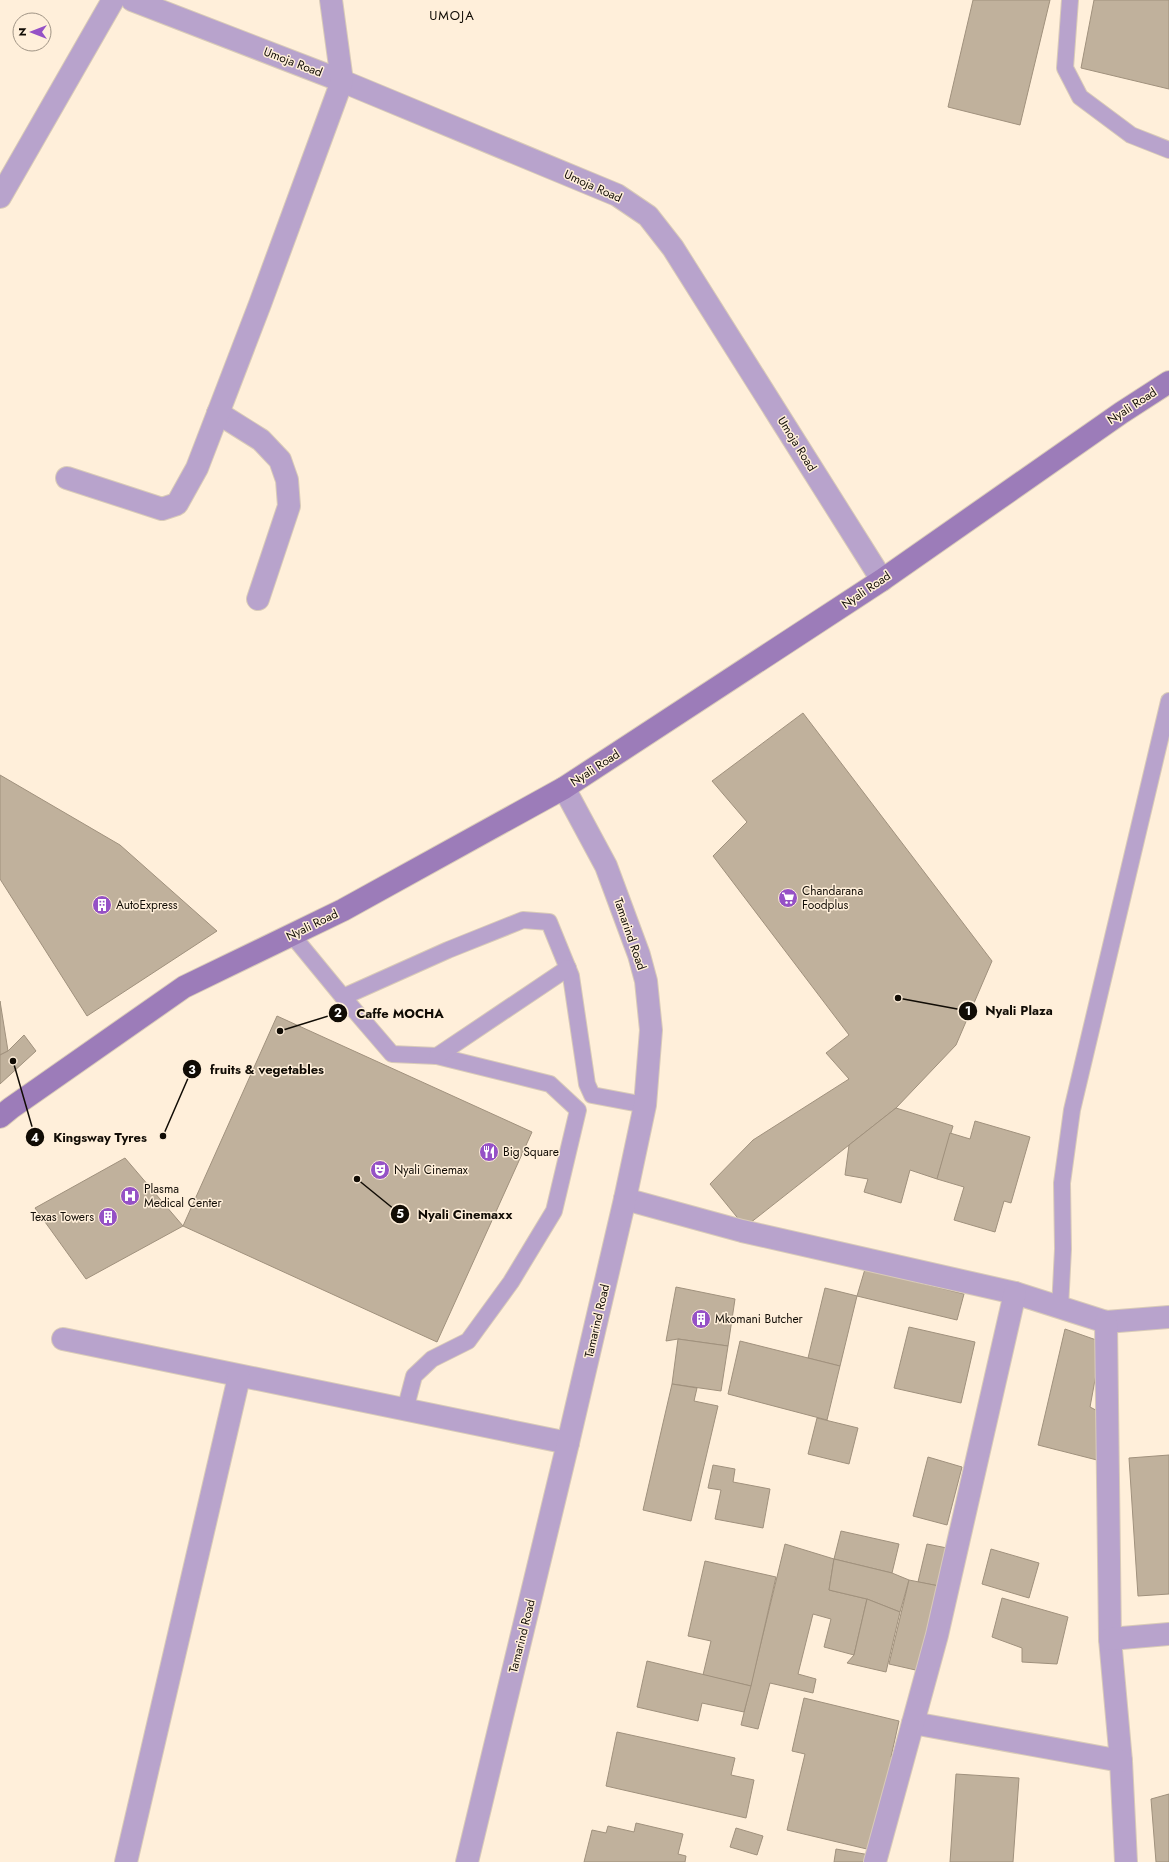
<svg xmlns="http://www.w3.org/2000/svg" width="1169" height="1862" font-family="Jost,sans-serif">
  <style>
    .building { fill: #c0b19c; stroke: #a0917d }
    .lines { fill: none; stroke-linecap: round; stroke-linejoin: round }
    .lane-casing { stroke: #d9cbb8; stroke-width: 18 }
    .street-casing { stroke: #d9cbb8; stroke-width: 24 }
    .secondary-casing { stroke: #d9cbb8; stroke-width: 24 }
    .lane { stroke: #b8a3cc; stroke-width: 16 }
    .street { stroke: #b8a3cc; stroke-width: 22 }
    .secondary { stroke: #9c7cb9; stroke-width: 22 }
    .labels { text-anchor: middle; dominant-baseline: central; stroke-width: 3; stroke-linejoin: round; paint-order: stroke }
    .street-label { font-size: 12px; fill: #110c05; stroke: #ffefda }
    .poi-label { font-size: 12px; fill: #110c05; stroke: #ffefda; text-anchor: start }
    .neighbourhood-label { font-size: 13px; letter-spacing: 1px; fill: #110c05; stroke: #ffefda }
    .leader { fill: none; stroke: #110c05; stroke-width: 1.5 }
    .callout-dot { fill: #110c05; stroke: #ffefda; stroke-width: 1.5 }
    .mark-label { font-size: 12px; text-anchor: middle; font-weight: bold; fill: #fff }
    .callout-label { font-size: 13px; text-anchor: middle; font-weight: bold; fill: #110c05; stroke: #ffefda; stroke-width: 3; stroke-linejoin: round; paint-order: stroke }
  </style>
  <rect width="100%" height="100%" fill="#ffefda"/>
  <g class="building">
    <polygon points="973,0 1050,0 1020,125 948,107"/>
    <polygon points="1094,0 1169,0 1169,89 1081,68"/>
    <polygon points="803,713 992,961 956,1045 896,1108 745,1227 710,1184 753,1140 849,1079 826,1053 849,1035 713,856 747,822 712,781"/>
    <polygon points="0,775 120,845 217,931 87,1016 0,879"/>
    <polygon points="0,1001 8,1051 0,1055"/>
    <polygon points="277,1016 532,1132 437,1342 183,1226"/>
    <polygon points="24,1035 36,1051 0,1084 0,1055 8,1051"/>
    <polygon points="896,1108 953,1126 937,1179 910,1170 901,1203 864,1192 868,1179 845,1175 849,1145"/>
    <polygon points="975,1121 1030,1137 1011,1203 1004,1201 995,1232 954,1220 964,1187 937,1179 950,1133 970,1139"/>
    <polygon points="125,1158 183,1226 86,1279 35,1208"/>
    <polygon points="865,1269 964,1294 957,1320 857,1296"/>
    <polygon points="676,1287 735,1299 728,1346 678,1339 666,1341"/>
    <polygon points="825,1288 857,1296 840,1366 808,1358"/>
    <polygon points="909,1327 975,1342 961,1403 894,1388"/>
    <polygon points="1065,1329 1102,1342 1090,1407 1109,1417 1097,1460 1038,1445"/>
    <polygon points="678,1339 728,1346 721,1391 672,1384"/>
    <polygon points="740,1341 840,1366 827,1420 728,1394"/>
    <polygon points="672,1384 697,1388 694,1401 718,1406 691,1521 643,1510"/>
    <polygon points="817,1418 858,1428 849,1464 808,1454"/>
    <polygon points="1169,1455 1169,1594 1138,1596 1129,1458"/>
    <polygon points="928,1457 962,1467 947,1525 913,1516"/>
    <polygon points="713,1465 735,1469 733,1482 770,1489 763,1528 715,1519 721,1490 708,1488"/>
    <polygon points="841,1531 899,1544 892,1573 834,1559"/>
    <polygon points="785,1544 834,1559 829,1590 867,1599 854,1655 824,1647 831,1619 813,1614 798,1674 816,1679 813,1693 770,1683 758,1729 741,1725"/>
    <polygon points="927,1544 947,1548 939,1586 918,1582"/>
    <polygon points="991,1549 1039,1563 1029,1598 982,1584"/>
    <polygon points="834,1559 892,1573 909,1580 900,1612 867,1599 829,1590"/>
    <polygon points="705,1561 776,1577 751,1686 703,1675 711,1641 688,1636"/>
    <polygon points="909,1580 939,1586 920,1671 889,1664"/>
    <polygon points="1002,1598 1068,1617 1057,1664 1022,1662 1022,1648 992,1637"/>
    <polygon points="867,1599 900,1612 886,1672 847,1663 854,1655"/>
    <polygon points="647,1661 751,1686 744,1712 702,1703 698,1721 637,1707"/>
    <polygon points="804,1698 899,1721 891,1757 899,1759 871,1850 787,1830 805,1754 792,1751"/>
    <polygon points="617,1732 735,1758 731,1775 754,1780 746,1818 606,1786"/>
    <polygon points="956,1774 1019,1778 1013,1862 950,1862"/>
    <polygon points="1169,1794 1169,1862 1156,1862 1151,1799"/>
    <polygon points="636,1823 683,1834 678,1854 686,1856 685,1862 584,1862 592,1830 606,1833 608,1826 634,1832"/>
    <polygon points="736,1828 763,1836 757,1855 730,1847"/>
    <polygon points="836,1849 870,1855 869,1862 834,1862"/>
  </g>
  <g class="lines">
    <g class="lane-casing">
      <g id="lane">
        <polyline points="1070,0 1065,68 1080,97 1131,135 1169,150"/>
        <polyline points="292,935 343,997 392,1054 437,1056 550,1084 578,1110 554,1211 511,1282 468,1341 432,1359 414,1376 405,1410"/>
        <polyline points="343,997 448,950 523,920 549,922 571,976 587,1084 592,1095 645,1105"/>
        <polyline points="437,1056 568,968"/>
        <polyline points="1060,1308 1063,1249 1062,1183 1072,1110 1169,701"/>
      </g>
    </g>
    <g class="street-casing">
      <g id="street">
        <polyline points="132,0 342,81 617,195 648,216 673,248 882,580"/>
        <polyline points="0,197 113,0"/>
        <polyline points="218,413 261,440 280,460 287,480 289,506 258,599"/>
        <polyline points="67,478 162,509 177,504 197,468 260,304 342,81 331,0"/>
        <polyline points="625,1199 742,1231 1015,1293 1106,1322 1169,1317"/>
        <polyline points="1106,1322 1110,1639 1121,1761 1126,1862"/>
        <polyline points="63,1339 568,1443"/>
        <polyline points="1110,1639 1169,1634"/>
        <polyline points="913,1723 1121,1761"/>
        <polyline points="126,1862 239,1377"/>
        <polyline points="467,1862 568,1443 625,1199 645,1105 651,1030 646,981 639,955 606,866 564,788"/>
        <polyline points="875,1862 937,1635 1015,1293"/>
      </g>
    </g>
    <g class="secondary-casing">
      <polyline id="secondary" points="0,1117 11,1108 184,987 343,910 564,788 882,580 1121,413 1169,382"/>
    </g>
    <use href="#lane" class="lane"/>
    <use href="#street" class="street"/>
    <use href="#secondary" class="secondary"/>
  </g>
  <defs>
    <g id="supermarket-disc" transform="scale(1)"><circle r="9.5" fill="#9551c6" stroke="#ffefda"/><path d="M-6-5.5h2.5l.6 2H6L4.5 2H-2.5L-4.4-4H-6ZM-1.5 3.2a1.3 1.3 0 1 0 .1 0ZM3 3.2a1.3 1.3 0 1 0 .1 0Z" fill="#fff"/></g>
    <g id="building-disc" transform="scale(1)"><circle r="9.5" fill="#9551c6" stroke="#ffefda"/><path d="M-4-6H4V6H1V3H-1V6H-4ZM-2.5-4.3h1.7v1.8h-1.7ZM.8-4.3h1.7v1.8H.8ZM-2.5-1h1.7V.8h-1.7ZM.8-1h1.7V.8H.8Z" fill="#fff"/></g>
    <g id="restaurant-disc" transform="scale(1)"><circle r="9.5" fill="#9551c6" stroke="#ffefda"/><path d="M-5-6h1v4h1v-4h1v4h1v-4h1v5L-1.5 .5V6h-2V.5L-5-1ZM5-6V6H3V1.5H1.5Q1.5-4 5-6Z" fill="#fff"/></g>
    <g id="theatre-disc" transform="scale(1)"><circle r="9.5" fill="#9551c6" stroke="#ffefda"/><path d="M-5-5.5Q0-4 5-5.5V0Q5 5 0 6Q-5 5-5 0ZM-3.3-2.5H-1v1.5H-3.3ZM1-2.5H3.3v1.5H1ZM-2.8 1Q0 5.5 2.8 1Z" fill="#fff"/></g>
    <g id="hospital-disc" transform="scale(1)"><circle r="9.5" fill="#9551c6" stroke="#ffefda"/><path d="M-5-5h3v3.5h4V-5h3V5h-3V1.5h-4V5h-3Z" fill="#fff"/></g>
  </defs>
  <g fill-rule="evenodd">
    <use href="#supermarket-disc" x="788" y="898"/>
    <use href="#building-disc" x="102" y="905"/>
    <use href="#restaurant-disc" x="489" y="1152"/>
    <use href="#theatre-disc" x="380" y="1170"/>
    <use href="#hospital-disc" x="130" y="1196"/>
    <use href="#building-disc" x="108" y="1217"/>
    <use href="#building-disc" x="701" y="1319"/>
  </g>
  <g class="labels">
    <g class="street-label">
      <text transform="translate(293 62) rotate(21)">Umoja Road</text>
      <text transform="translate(593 186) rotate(24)">Umoja Road</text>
      <text transform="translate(1132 406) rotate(-33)">Nyali Road</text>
      <text transform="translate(797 444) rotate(58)">Umoja Road</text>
      <text transform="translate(866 590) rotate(-34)">Nyali Road</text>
      <text transform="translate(595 768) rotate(-33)">Nyali Road</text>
      <text transform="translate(312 925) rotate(-26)">Nyali Road</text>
      <text transform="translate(630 934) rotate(71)">Tamarind Road</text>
      <text transform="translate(597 1321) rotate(-77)">Tamarind Road</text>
      <text transform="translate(522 1636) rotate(-76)">Tamarind Road</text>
    </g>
    <g class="poi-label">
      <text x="802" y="891">Chandarana<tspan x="802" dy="14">Foodplus</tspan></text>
      <text x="116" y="905">AutoExpress</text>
      <text x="503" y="1152">Big Square</text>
      <text x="394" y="1170">Nyali Cinemax</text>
      <text x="144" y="1189">Plasma<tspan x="144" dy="14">Medical Center</tspan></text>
      <text x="94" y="1217" text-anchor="end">Texas Towers</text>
      <text x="715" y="1319">Mkomani Butcher</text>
    </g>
    <g class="neighbourhood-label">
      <text x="452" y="15">UMOJA</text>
    </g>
  </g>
  <path class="leader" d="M898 998L968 1011M280 1031L338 1013M163 1136L192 1069M13 1061L35 1137M357 1179L400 1214"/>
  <g class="callout-dot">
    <circle cx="898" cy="998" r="4"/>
    <circle cx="280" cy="1031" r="4"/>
    <circle cx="163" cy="1136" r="4"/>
    <circle cx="13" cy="1061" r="4"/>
    <circle cx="357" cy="1179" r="4"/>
    <circle cx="968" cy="1011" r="10"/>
    <circle cx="338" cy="1013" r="10"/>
    <circle cx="192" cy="1069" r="10"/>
    <circle cx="35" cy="1137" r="10"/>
    <circle cx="400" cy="1214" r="10"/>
  </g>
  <g class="mark-label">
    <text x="968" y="1015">1</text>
    <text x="338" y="1017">2</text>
    <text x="192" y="1074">3</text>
    <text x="35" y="1142">4</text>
    <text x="400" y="1218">5</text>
  </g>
  <g class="callout-label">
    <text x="1019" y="1015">Nyali Plaza</text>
    <text x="400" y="1018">Caffe MOCHA</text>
    <text x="267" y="1074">fruits &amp; vegetables</text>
    <text x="100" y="1142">Kingsway Tyres</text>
    <text x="465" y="1219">Nyali Cinemaxx</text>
  </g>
  <g transform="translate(32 32) rotate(270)"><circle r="19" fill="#ffefda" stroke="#a09485"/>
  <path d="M0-3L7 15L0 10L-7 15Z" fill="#9551c6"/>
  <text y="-6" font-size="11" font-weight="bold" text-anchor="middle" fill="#110c05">N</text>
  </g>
</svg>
